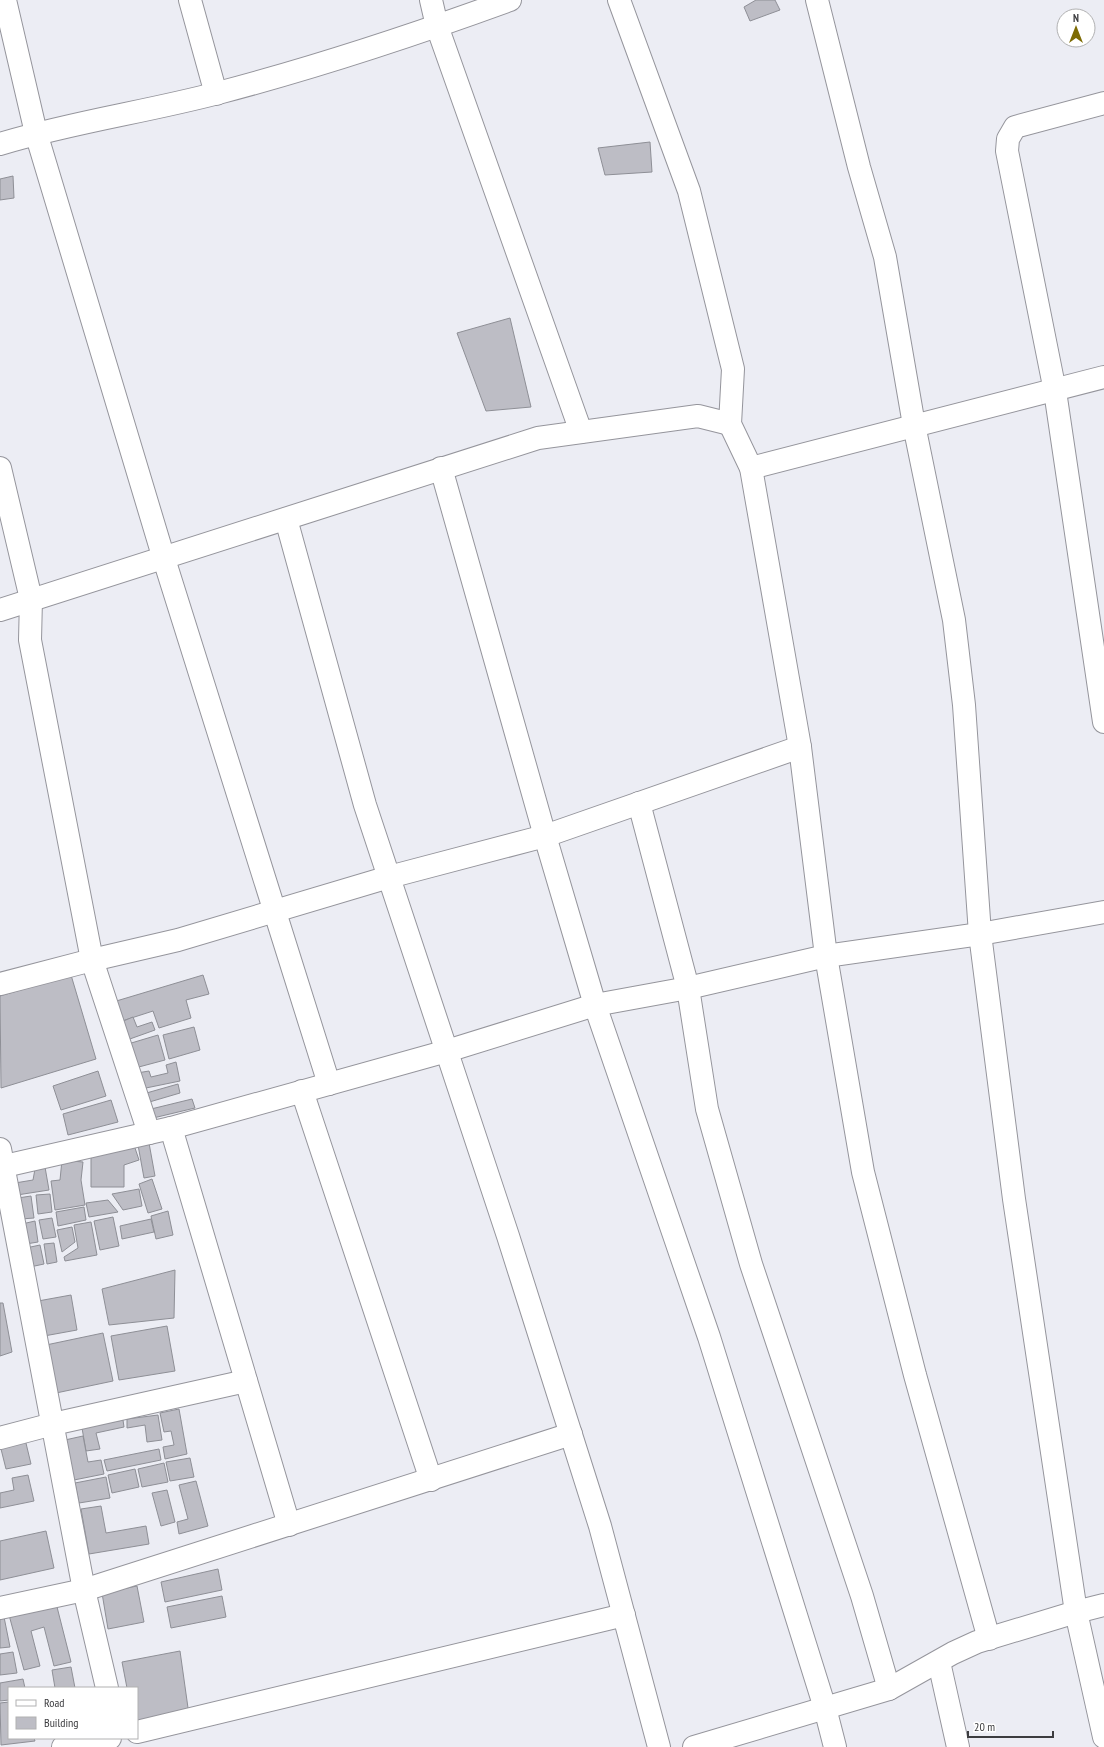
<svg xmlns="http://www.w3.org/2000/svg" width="1104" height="1747" font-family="'PT Sans Narrow',sans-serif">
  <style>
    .building { fill: #bdbdc5; stroke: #8e8f96 }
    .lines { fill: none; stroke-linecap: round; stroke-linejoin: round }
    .street-casing { stroke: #95959c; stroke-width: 24 }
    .street { stroke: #fff; stroke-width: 22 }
  </style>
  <rect width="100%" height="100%" fill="#ecedf4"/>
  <g class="building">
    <polygon points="756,0 775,0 780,10 750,21 744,7"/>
    <polygon points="650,142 652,172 605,175 598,148"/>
    <polygon points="13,176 14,198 0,200 0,179"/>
    <polygon points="510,318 531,407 486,411 457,333"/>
    <polygon points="71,975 96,1059 1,1088 0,996"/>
    <polygon points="203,975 209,994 186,1000 191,1018 159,1028 153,1011 119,1022 113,1002"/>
    <polygon points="133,1017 137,1027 152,1022 155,1030 127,1040 121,1022"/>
    <polygon points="194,1027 200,1050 169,1059 163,1035"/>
    <polygon points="158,1035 165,1060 135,1068 128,1044"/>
    <polygon points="176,1062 180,1081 141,1089 137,1073 149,1071 151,1077 168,1073 166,1065"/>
    <polygon points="98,1071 106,1096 61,1110 53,1086"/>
    <polygon points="178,1084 180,1093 146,1103 143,1094"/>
    <polygon points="192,1099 195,1108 149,1119 147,1110"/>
    <polygon points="111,1100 118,1122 68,1135 63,1114"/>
    <polygon points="133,1142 139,1160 124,1165 124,1187 91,1187 91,1155"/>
    <polygon points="149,1143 155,1176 144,1178 138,1145"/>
    <polygon points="62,1160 83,1162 81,1180 85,1205 55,1210 51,1181 60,1180"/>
    <polygon points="45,1167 49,1190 17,1195 15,1183 33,1180 35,1169"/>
    <polygon points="152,1179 162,1209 148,1213 139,1184"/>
    <polygon points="139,1189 142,1206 123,1210 112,1194"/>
    <polygon points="50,1194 52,1212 38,1214 36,1195"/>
    <polygon points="31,1196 34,1218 21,1219 18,1198"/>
    <polygon points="108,1200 118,1212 89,1217 86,1203"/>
    <polygon points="84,1207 86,1220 58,1226 56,1212"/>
    <polygon points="168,1211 173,1235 156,1239 151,1216"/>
    <polygon points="113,1217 119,1246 100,1250 94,1221"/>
    <polygon points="52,1218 56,1237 43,1239 39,1220"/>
    <polygon points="151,1219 154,1232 122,1239 120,1226"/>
    <polygon points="35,1221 38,1242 26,1244 22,1224"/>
    <polygon points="91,1222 97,1255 65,1261 64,1257 78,1248 74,1225"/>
    <polygon points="72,1227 75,1242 62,1252 57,1230"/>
    <polygon points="54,1243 57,1262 47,1264 44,1244"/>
    <polygon points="40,1245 44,1264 30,1267 26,1248"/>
    <polygon points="175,1270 174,1318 109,1325 102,1289"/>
    <polygon points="71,1295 77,1330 44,1336 38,1301"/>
    <polygon points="0,1303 3,1303 12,1352 0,1356"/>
    <polygon points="167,1326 175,1371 119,1380 111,1336"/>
    <polygon points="103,1333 113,1381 56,1393 46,1345"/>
    <polygon points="179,1409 187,1454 165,1459 163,1447 174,1445 171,1431 164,1432 160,1413"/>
    <polygon points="158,1415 162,1440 147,1442 145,1425 127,1428 127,1419"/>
    <polygon points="123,1420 124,1427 96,1433 100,1449 86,1451 82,1428"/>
    <polygon points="83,1436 88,1462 101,1460 104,1474 74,1480 65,1440"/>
    <polygon points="25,1439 31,1464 6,1469 0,1445"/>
    <polygon points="159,1449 161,1460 107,1471 104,1460"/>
    <polygon points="190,1458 194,1477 170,1481 166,1462"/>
    <polygon points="164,1463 168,1482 142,1487 138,1469"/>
    <polygon points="135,1469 139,1487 112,1493 108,1475"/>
    <polygon points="28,1475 34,1501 0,1508 0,1493 14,1490 12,1478"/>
    <polygon points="106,1477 110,1498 79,1503 75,1483"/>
    <polygon points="196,1481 208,1526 179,1534 177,1522 188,1519 179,1485"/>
    <polygon points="167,1490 175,1522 161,1526 152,1493"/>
    <polygon points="101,1506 106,1533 146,1526 149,1544 89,1554 81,1509"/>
    <polygon points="46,1531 54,1568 0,1580 0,1541"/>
    <polygon points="218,1569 222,1590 165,1602 161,1582"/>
    <polygon points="137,1586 144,1622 108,1629 102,1593"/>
    <polygon points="222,1596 226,1617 171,1628 167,1607"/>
    <polygon points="56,1603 71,1662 54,1666 44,1627 31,1631 40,1666 24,1670 9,1615"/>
    <polygon points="4,1617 10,1647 0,1648 0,1618"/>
    <polygon points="180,1651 189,1715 137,1723 137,1688 127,1688 122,1662"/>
    <polygon points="13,1652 17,1673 0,1675 0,1654"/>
    <polygon points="71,1667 75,1688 55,1688 52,1670"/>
    <polygon points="23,1679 25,1688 9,1688 9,1700 0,1701 0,1683"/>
    <polygon points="9,1702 9,1738 34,1738 35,1741 1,1745 0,1703"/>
  </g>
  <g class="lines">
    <g class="street-casing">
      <g id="street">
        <polyline points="5,0 36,133 164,559 329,1084"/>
        <polyline points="190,0 216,94"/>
        <polyline points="431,0 437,26 581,432"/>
        <polyline points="619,0 689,191 733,369 730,424 751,468 800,747 826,956 863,1172 915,1375 989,1639"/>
        <polyline points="817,0 859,167 885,257 914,425 954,620 964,705 980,934 1014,1199 1076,1612 1104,1737"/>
        <polyline points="1104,103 1015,127 1008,139 1007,151 1055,391 1104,722"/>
        <path d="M 0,144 C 72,122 146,112 218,93 C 317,67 414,35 510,0"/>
        <polyline points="0,468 31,599 30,640 92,960 149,1133"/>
        <polyline points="441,468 545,836 595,1005 709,1337 825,1708 835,1747"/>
        <polyline points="751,468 1104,377"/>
        <polyline points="286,519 365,805 508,1236 600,1526 659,1747"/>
        <polyline points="0,610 538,438 698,416 730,424"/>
        <polyline points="639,803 688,988 707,1109 751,1264 862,1596 889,1689"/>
        <polyline points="0,984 92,960 178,940 389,877 545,836 800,747"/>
        <polyline points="302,1091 431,1480"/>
        <polyline points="171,1128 289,1525"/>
        <polyline points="0,1149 84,1590 107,1688"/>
        <polyline points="0,1167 171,1128 447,1051 595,1005 688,988 826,956 980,934 1104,912"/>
        <polyline points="0,1438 53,1424 246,1381"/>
        <polyline points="0,1608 84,1590 571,1434"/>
        <polyline points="939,1662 958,1747"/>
        <polyline points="137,1732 624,1615"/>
        <polyline points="63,1747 110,1738"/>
        <polyline points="694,1747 889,1689 953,1653 977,1642 1076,1612 1104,1605"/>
      </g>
    </g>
    <use href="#street" class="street"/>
  </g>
  <rect x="8" y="1687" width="130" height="52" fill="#ffffff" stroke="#b1b1b2"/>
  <rect x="16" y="1700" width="20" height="6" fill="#ffffff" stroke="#b1b1b2"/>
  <text x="44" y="1707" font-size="12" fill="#3c3c3f">Road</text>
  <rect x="16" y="1717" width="20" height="12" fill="#bdbdc5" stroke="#b1b1b2"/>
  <text x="44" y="1727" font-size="12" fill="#3c3c3f">Building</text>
  <g transform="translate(1076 28)"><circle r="19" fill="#ffffff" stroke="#b1b1b2"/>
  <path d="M0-3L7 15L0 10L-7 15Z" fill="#7d6b04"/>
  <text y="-6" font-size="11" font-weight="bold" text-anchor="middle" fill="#3c3c3f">N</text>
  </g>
  <path d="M968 1731v6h85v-6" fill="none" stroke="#3c3c3f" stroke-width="2"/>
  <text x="974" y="1731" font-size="12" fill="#3c3c3f" stroke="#ffffff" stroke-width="3" paint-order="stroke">20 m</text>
</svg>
